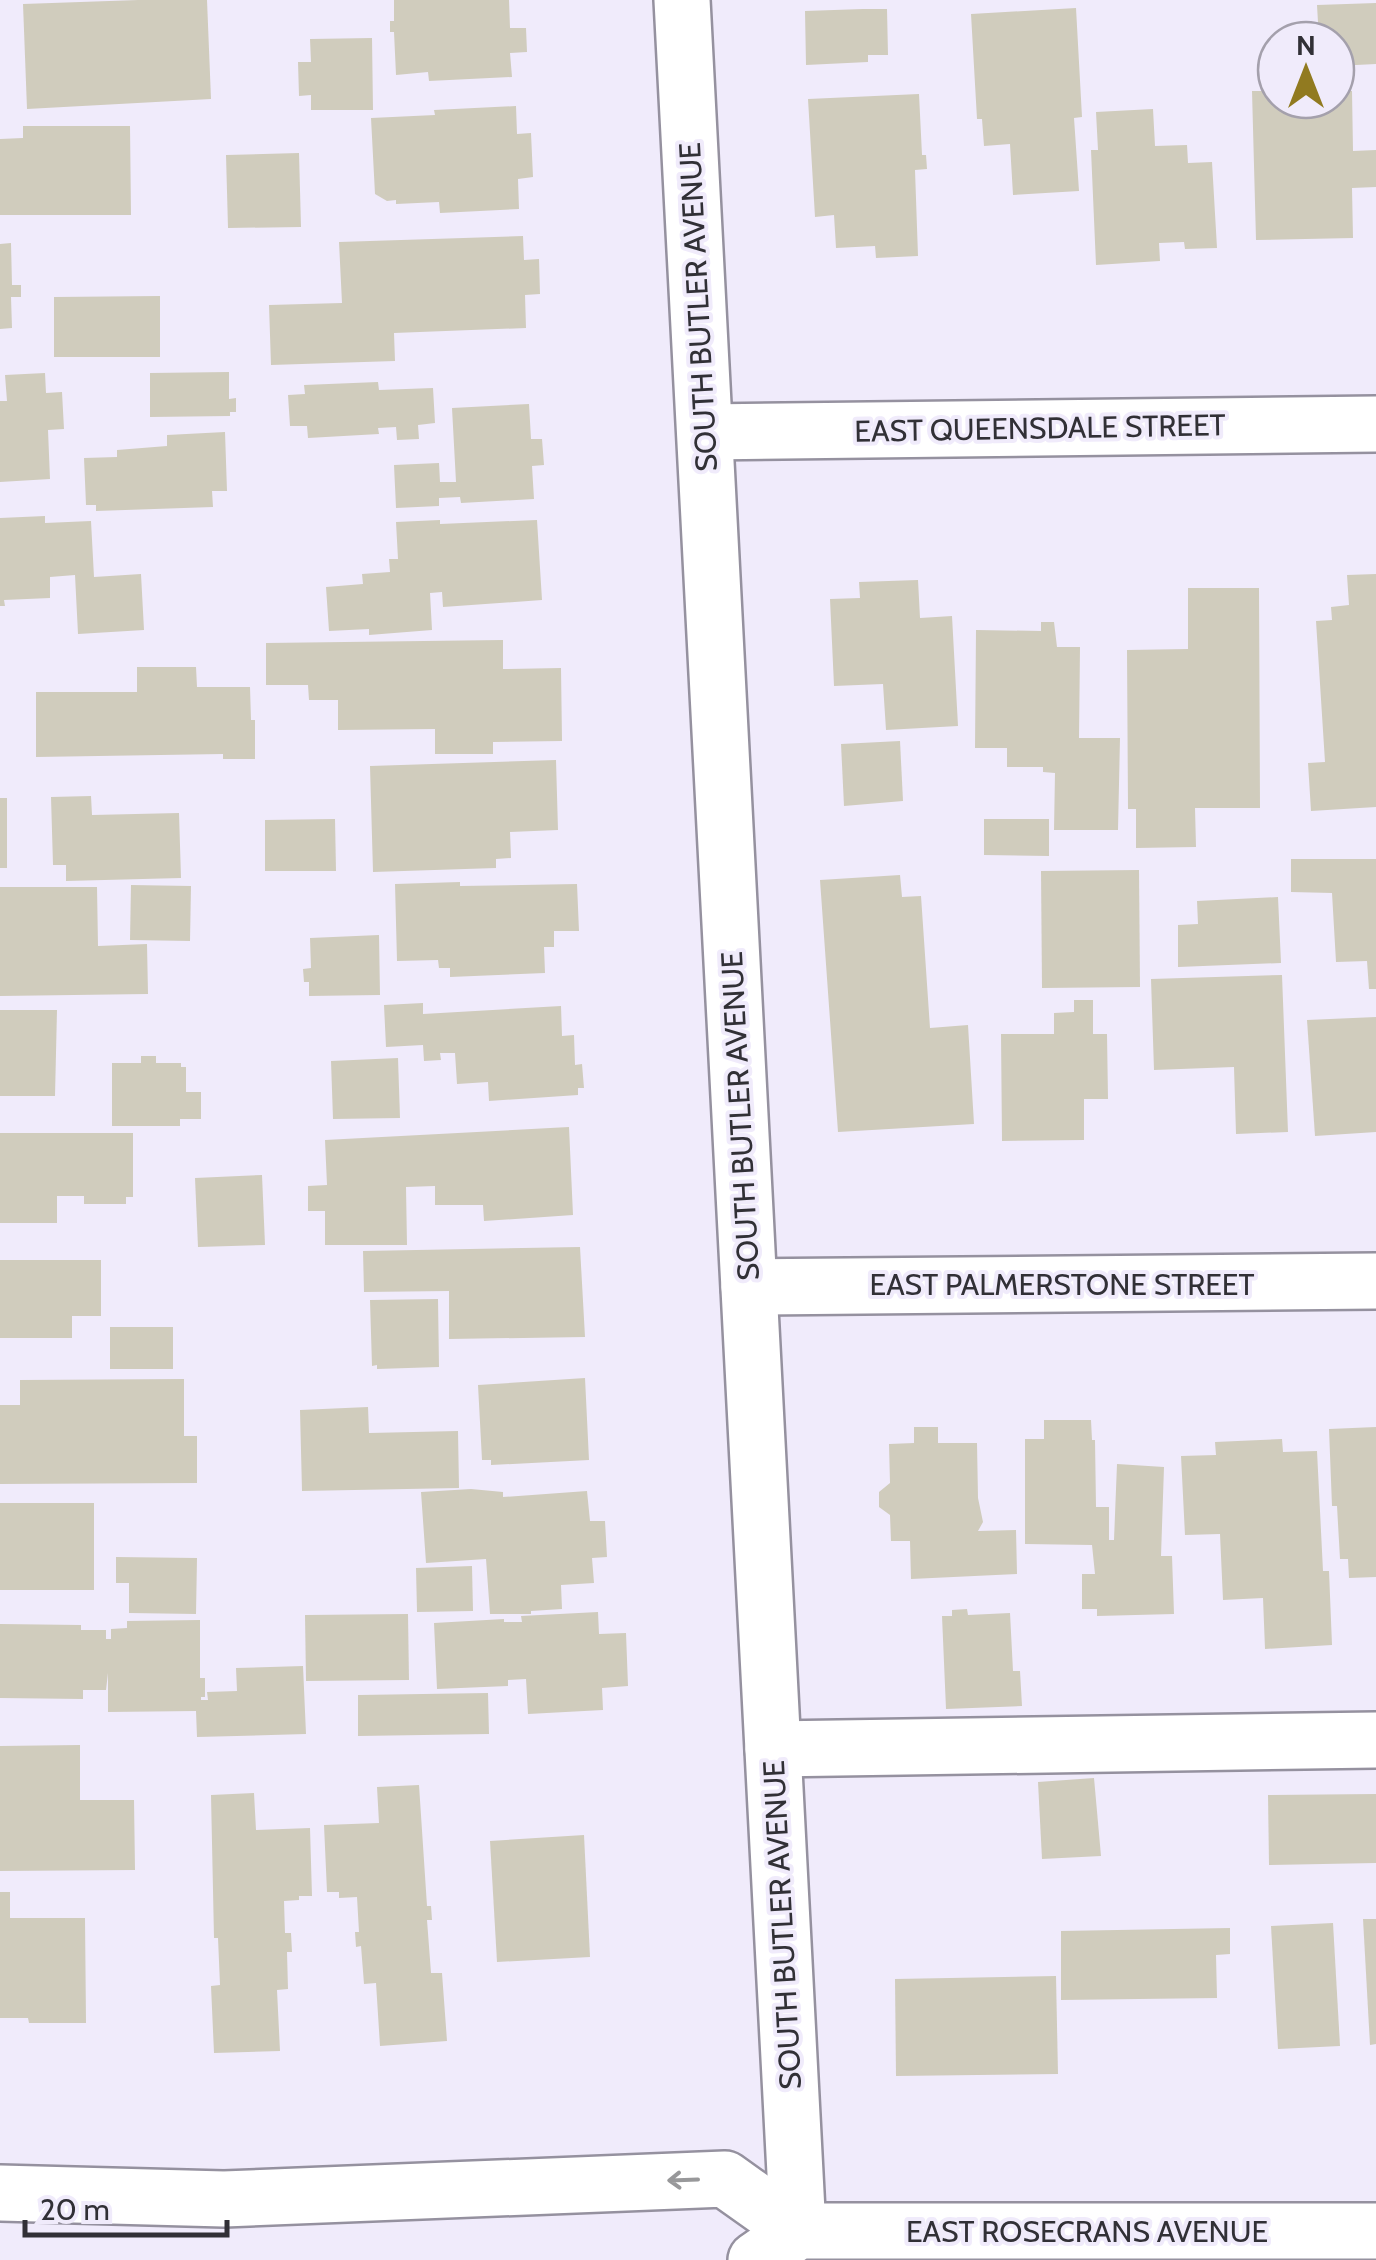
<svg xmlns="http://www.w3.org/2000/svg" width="1376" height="2260" font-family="Cabin,sans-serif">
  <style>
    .building { fill: #d0ccbd }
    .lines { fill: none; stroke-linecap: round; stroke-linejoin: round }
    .minor-casing { stroke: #95919f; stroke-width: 60 }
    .major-casing { stroke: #95919f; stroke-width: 60 }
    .minor { stroke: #fff; stroke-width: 55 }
    .major { stroke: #fff; stroke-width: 55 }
    .oneway { stroke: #98989a }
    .labels { text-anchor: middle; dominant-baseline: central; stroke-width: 8; stroke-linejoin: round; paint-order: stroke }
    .street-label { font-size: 30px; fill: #313036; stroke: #f0ebfb }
  </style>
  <rect width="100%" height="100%" fill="#f0ebfb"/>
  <g class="building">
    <polygon points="138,0 207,0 211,99 27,109 23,4"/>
    <polygon points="394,0 509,0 510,28 526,28 527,52 510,53 512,77 429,81 428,72 396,75 394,32 390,32 390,21 394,21"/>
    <polygon points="1376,3 1376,64 1336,66 1336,40 1319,40 1317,5"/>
    <polygon points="1076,8 1082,117 1074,118 1079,191 1013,195 1010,144 984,146 982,119 977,119 971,14"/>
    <polygon points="863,9 887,9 888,55 868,55 868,62 806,65 805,11"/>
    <polygon points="372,38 373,110 311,110 311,95 299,96 298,62 311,62 310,39"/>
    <polygon points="1336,88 1352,91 1353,151 1376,150 1376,187 1352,188 1353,238 1256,240 1252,91 1276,91 1276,100 1336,100"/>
    <polygon points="919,94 922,155 926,155 927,169 915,170 918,256 876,258 875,246 836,248 834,215 815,217 808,99"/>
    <polygon points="516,106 517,134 531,133 533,177 518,179 519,209 440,213 439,202 396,204 396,200 387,201 375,194 371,118 435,115 434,110"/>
    <polygon points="1153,109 1155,146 1187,145 1188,163 1212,162 1217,248 1185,249 1184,242 1159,243 1160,261 1096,265 1091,150 1098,150 1096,112"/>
    <polygon points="23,126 130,126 131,215 0,215 0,139 23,138"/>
    <polygon points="299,153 301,227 228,228 226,155"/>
    <polygon points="523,236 524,260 539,259 540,294 525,295 526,328 394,333 395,361 271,365 269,305 342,303 339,242"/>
    <polygon points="11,243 12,285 21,285 21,297 11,297 12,328 0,329 0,244"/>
    <polygon points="160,296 160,357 54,357 54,297"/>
    <polygon points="229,372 229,399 236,398 236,412 230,412 230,416 150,417 150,373"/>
    <polygon points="45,373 46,393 62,392 64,429 48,430 50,479 0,482 0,401 7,401 5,375"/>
    <polygon points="378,382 379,390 433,388 435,423 418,425 419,439 397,440 396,427 378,428 379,434 308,438 307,426 290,426 288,395 305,394 304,385"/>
    <polygon points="529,404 531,439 542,439 544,465 532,466 534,499 461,503 460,497 439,498 439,506 396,508 394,465 439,463 440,482 456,482 452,408"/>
    <polygon points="225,432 227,491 212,491 213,507 96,511 96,505 86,505 84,458 117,457 117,450 167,446 167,435"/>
    <polygon points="45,516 45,523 91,521 94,577 141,574 144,630 78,634 75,575 50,577 50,598 4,600 5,606 0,606 0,518"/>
    <polygon points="440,520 440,524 537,520 542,600 443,607 442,592 430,593 432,630 369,635 369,629 329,631 326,587 363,584 362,574 390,572 389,559 398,559 396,522"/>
    <polygon points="1376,574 1376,807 1311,811 1308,763 1325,762 1316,621 1332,620 1331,607 1349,605 1347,575"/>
    <polygon points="918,580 920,618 952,616 958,726 886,730 883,684 834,686 830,599 860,598 859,582"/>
    <polygon points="1188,588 1259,588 1260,808 1195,808 1196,847 1136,848 1136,809 1128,809 1127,650 1188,649"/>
    <polygon points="1041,622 1054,622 1057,647 1080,647 1079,738 1120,738 1118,830 1054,830 1055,773 1043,772 1043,767 1007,767 1007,748 975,748 976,630 1041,631"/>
    <polygon points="503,640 503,669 561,668 562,741 493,742 493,754 435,754 435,729 338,730 338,700 309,700 308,685 266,685 266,643"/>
    <polygon points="137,667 196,667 197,687 250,687 251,720 255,720 255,759 223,759 223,754 36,757 36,692 137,692"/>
    <polygon points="900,741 903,801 844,806 841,744"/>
    <polygon points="556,760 558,830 510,832 511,858 496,859 496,868 373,872 370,766"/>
    <polygon points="91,796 92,815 179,813 181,878 66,881 66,865 53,865 51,797"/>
    <rect x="0" y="798" width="7" height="70"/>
    <polygon points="335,819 336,871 265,871 265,820"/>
    <polygon points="984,819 1049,819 1049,856 984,855"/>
    <polygon points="1291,859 1376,859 1376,989 1369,989 1367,961 1336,962 1332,893 1291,892"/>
    <polygon points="1139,870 1140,987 1042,988 1041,871"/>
    <polygon points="900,875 902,897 921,896 930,1028 968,1025 974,1124 838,1132 820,880"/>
    <polygon points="460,882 460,886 577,884 579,931 554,931 554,947 544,947 545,973 450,977 450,968 439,968 438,960 397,961 395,884"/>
    <polygon points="131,885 191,886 190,941 130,940"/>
    <polygon points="0,887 97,887 98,946 147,944 148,994 0,996"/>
    <polygon points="1278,897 1281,963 1178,967 1178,925 1198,924 1197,901"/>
    <polygon points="379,935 380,995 309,996 309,982 304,982 303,969 311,968 310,938"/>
    <polygon points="1282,975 1288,1132 1236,1134 1234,1067 1154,1070 1151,979"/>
    <polygon points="1074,1000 1093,1000 1093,1034 1107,1034 1108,1099 1084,1099 1084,1140 1002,1141 1001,1034 1054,1034 1054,1013 1074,1012"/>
    <polygon points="423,1003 423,1014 561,1006 562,1036 574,1035 575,1065 582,1064 584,1088 578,1088 578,1095 489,1101 488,1082 457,1084 455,1053 440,1053 441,1060 424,1061 423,1045 386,1047 384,1005"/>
    <polygon points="0,1010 57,1010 55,1096 0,1096"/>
    <polygon points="1376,1017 1376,1132 1315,1136 1307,1020"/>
    <polygon points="141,1056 156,1056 156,1063 181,1063 181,1067 186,1067 186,1092 201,1092 201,1119 180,1119 180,1126 112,1126 112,1063 141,1063"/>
    <polygon points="398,1058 400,1118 333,1119 331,1061"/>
    <polygon points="569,1127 573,1215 484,1221 483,1205 435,1205 435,1186 406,1187 407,1245 325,1245 325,1211 308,1211 308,1186 327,1185 325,1140"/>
    <polygon points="0,1133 133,1133 133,1197 126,1197 126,1204 84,1204 84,1196 57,1196 57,1223 0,1223"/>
    <polygon points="262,1175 265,1245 198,1247 195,1178"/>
    <polygon points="580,1247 585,1337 449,1339 449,1291 364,1292 363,1251"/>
    <polygon points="0,1260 101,1260 101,1316 72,1316 72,1338 0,1338"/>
    <polygon points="438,1299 439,1367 377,1369 377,1365 372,1366 370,1300"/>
    <rect x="110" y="1327" width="63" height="42"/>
    <polygon points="585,1378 589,1460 491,1465 491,1460 482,1460 478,1385"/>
    <polygon points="184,1379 184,1436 197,1436 197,1483 0,1484 0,1405 20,1405 20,1380"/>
    <polygon points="368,1407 369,1433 458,1431 459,1488 302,1491 300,1410"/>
    <polygon points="1044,1420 1091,1420 1092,1440 1095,1440 1096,1507 1109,1507 1109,1540 1114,1540 1117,1464 1164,1467 1161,1556 1172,1556 1174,1614 1097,1616 1097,1609 1082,1609 1082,1574 1095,1574 1092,1545 1025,1544 1025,1439 1044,1439"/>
    <polygon points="914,1427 938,1427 938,1443 977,1443 978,1498 983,1522 978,1531 1016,1530 1017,1574 911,1579 910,1541 891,1541 890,1515 879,1507 879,1492 890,1483 889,1444 914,1443"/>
    <polygon points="1376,1427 1376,1577 1349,1578 1348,1559 1340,1559 1337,1506 1332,1506 1329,1429"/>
    <polygon points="1282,1439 1283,1452 1317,1451 1323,1571 1329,1571 1332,1645 1265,1649 1263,1598 1223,1600 1220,1534 1185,1535 1181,1456 1216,1455 1215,1442"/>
    <polygon points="471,1489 503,1492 503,1497 587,1491 590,1521 605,1521 607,1557 592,1558 594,1583 561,1585 562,1609 531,1611 531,1614 490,1614 486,1559 426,1563 421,1492"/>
    <rect x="0" y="1503" width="94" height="87"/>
    <polygon points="116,1557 197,1558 196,1614 129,1613 129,1583 116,1583"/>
    <polygon points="472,1566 473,1611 417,1612 416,1568"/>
    <polygon points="967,1609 968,1615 1010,1613 1013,1671 1020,1671 1022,1706 946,1709 942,1616 952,1616 952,1610"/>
    <polygon points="598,1612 599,1634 626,1633 628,1686 602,1688 603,1710 528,1714 526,1679 508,1680 508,1686 437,1689 434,1623 504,1619 504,1622 522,1622 521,1616"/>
    <polygon points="408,1614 409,1680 306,1681 305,1615"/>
    <polygon points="200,1620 200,1678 205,1678 205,1697 201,1697 201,1712 201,1700 208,1700 207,1692 237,1691 236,1668 303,1666 306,1734 197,1737 196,1711 108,1712 108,1673 106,1690 83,1690 83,1699 0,1698 0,1624 81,1625 81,1630 106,1630 106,1639 111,1639 111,1629 127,1628 127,1621"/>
    <polygon points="488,1693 489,1734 358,1736 358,1695"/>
    <polygon points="80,1745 80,1800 134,1800 135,1870 0,1871 0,1746"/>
    <polygon points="1094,1778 1101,1856 1042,1859 1038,1782"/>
    <polygon points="419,1785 427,1906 431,1906 432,1920 427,1920 431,1973 442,1973 447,2041 380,2046 376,1983 364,1984 361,1946 356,1947 355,1932 359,1932 357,1897 339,1898 339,1892 327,1892 324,1825 379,1823 377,1787"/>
    <polygon points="254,1793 256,1830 310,1828 312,1896 299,1896 299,1900 284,1901 285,1933 291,1933 292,1952 287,1952 288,1989 277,1990 280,2051 214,2053 211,1986 220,1985 218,1938 214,1938 211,1795"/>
    <polygon points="1376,1794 1376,1863 1269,1865 1268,1795"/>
    <polygon points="584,1835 590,1957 497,1962 490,1841"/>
    <polygon points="0,1892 10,1892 10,1918 85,1918 86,2023 29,2023 28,2018 0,2018"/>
    <polygon points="1363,1919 1376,1919 1376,2044 1370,2045"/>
    <polygon points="1333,1923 1340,2046 1278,2049 1271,1926"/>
    <polygon points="1230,1928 1230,1954 1216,1955 1217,1998 1061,2000 1061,1931"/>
    <polygon points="1056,1976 1058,2074 896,2076 895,1979"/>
  </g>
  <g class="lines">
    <g class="minor-casing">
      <g id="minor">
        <polyline points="682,0 798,2231"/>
        <polyline points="705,432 1376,424"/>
        <polyline points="749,1287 1376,1281"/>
        <polyline points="773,1749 1376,1740"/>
      </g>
    </g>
    <g class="major-casing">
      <g id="major">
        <polyline points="0,2193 224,2199 725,2179 798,2231"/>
        <polyline points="756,2260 798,2231 1376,2231"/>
      </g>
    </g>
    <use href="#minor" class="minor"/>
    <use href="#major" class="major"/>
  </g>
  <defs><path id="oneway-shaft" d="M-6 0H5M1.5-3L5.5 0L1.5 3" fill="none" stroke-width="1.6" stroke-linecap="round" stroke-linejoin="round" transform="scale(2.5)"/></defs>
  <use class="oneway" href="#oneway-shaft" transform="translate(683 2180) rotate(178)"/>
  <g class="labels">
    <g class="street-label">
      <text transform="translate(698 307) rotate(-93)">SOUTH BUTLER AVENUE</text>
      <text transform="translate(1040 428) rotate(-1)">EAST QUEENSDALE STREET</text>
      <text transform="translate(740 1116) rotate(-93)">SOUTH BUTLER AVENUE</text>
      <text x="1062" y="1284">EAST PALMERSTONE STREET</text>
      <text transform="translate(782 1925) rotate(-93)">SOUTH BUTLER AVENUE</text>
      <text x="1087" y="2231">EAST ROSECRANS AVENUE</text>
    </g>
  </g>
  <g transform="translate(1306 70)"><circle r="48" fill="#f0ebfb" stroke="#a4a0ac" stroke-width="2.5"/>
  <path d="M0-8L18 38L0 25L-18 38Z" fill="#917a20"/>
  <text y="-15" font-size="28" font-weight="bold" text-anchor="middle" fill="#313036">N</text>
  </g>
  <path d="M25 2220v15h202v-15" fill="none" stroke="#313036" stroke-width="5"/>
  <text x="40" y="2220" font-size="30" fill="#313036" stroke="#f0ebfb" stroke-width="8" paint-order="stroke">20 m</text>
</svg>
